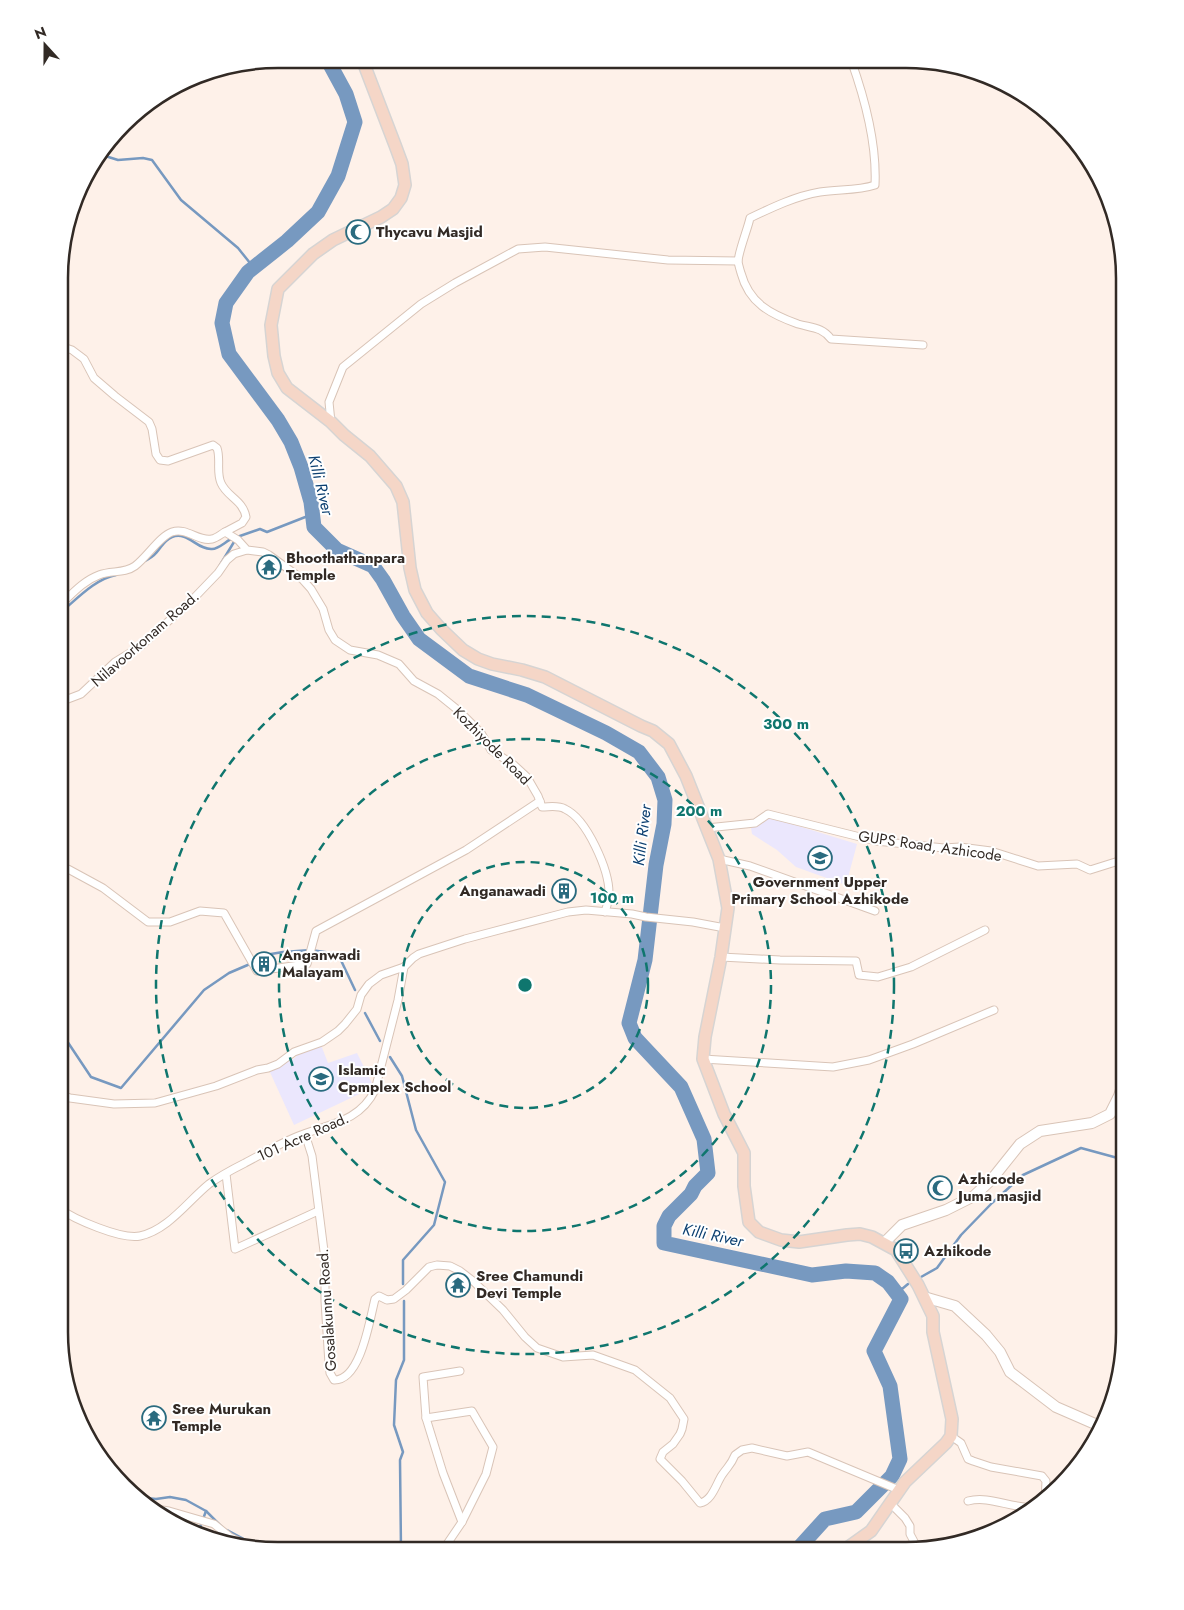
<svg xmlns="http://www.w3.org/2000/svg" width="1184" height="1610" font-family="Jost,sans-serif">
  <style>
    .education { fill: #ebe7fd }
    .lines { fill: none; stroke-linecap: round; stroke-linejoin: round }
    .stream { stroke: #7799c0; stroke-width: 2.5 }
    .river { stroke: #7799c0; stroke-width: 15 }
    .street-casing { stroke: #d9c4b7; stroke-width: 9 }
    .secondary-casing { stroke: #d9c4b7; stroke-width: 12 }
    .primary-casing { stroke: #d6d4d3; stroke-width: 14 }
    .street { stroke: #fff; stroke-width: 7 }
    .secondary { stroke: #fff; stroke-width: 10 }
    .primary { stroke: #f5d6c7; stroke-width: 11 }
    .ring { fill: none; stroke: #0f766e; stroke-width: 2.5; stroke-dasharray: 9 6 }
    .labels { text-anchor: middle; dominant-baseline: central; stroke-width: 4; stroke-linejoin: round; paint-order: stroke }
    .poi-label { font-size: 15px; font-weight: bold; fill: #322a25; stroke: #fff; text-anchor: start }
    .street-label { font-size: 15px; fill: #322a25; stroke: #fff }
    .water-label { font-size: 16px; font-style: italic; fill: #0d4071; stroke: #fff }
    .rim { fill: none; stroke: #322a25; stroke-width: 2.5 }
    .centre { fill: #0f766e; stroke: #fff; stroke-width: 2.5 }
    .ring-label { font-size: 15px; text-anchor: middle; font-weight: bold; fill: #0f766e; stroke: #fff; stroke-width: 4; stroke-linejoin: round; paint-order: stroke }
  </style>
  <rect width="100%" height="100%" fill="#fef1e9"/>
  <g class="education">
    <polygon points="769,817 857,844 846,885 796,867 777,850 752,834 751,828"/>
    <polygon points="321,1045 328,1063 357,1053 374,1087 294,1125 269,1070 295,1058 299,1051"/>
  </g>
  <g class="lines">
    <g class="stream">
      <polyline points="99,154 118,160 143,158 152,160 181,200 238,248 254,268"/>
      <path d="M 143,562 C 147,560 153,557 156,553 C 162,547 163,541 172,537 C 188,531 197,550 212,549 C 219,549 226,541 233,538"/>
      <polyline points="220,565 237,537 260,529 267,532 313,514"/>
      <path d="M 60,613 C 77,599 95,579 116,575"/>
      <polyline points="365,1013 380,1041"/>
      <polyline points="59,1023 67,1041 91,1077 121,1088 204,990 229,973 250,964 259,956 283,952 311,950 338,954 355,990"/>
      <polyline points="390,1057 402,1076 416,1130 445,1182 434,1225 403,1260 403,1284"/>
      <polyline points="1122,1212 1125,1199"/>
      <polyline points="921,1277 937,1268 961,1235 992,1203 1023,1175 1081,1148 1125,1160"/>
      <polyline points="891,1285 902,1289 908,1284"/>
      <polyline points="136,1497 156,1499 170,1497 186,1500 206,1511 222,1527"/>
      <polyline points="199,1530 206,1511"/>
      <polyline points="227,1530 262,1549"/>
      <polyline points="310,1550 325,1546 341,1550"/>
      <polyline points="401,1550 400,1460 403,1452 394,1425 396,1380 404,1360 404,1301"/>
    </g>
    <polyline class="river" points="327,59 346,94 355,122 338,176 318,212 287,241 248,272 226,303 222,323 229,354 278,420 291,442 301,467 311,502 314,527 337,550 373,566 383,580 403,616 419,639 469,676 527,695 606,733 639,752 658,777 665,800 664,824 656,865 645,960 629,1023 635,1038 681,1087 704,1139 708,1173 695,1186 691,1194 669,1216 664,1226 664,1243 812,1275 846,1271 875,1273 888,1282 901,1299 874,1351 890,1386 900,1459 892,1476 856,1512 825,1519 796,1551"/>
    <g class="street-casing">
      <g id="street">
        <path d="M 851,60 C 865,99 877,143 875,185 C 857,191 839,189 820,192 C 796,196 773,207 750,218 C 748,228 738,253 738,262 C 739,266 740,270 741,273 C 749,303 770,314 798,324 C 812,328 822,327 831,339 L 923,345"/>
        <path d="M 60,346 L 72,350 L 84,359 L 94,378 L 115,396 L 149,422 L 152,429 L 156,454 L 160,460 L 168,461 L 213,445 L 217,448 C 221,459 216,472 221,483 C 227,497 243,500 246,517 L 242,523 L 225,532"/>
        <polyline points="331,422 329,402 343,367 421,304 455,283 518,249 545,247 668,260 738,261"/>
        <path d="M 60,605 C 72,594 83,581 99,575 C 111,570 124,574 135,566 C 147,557 160,536 172,532 C 187,527 198,542 212,539 C 217,538 221,534 225,532 L 238,540 L 247,550 L 263,552 L 269,555 L 302,579 L 311,589 L 323,609 L 329,630 L 335,640 L 350,650 L 378,655 L 399,664 L 414,681 L 438,694 L 459,711 L 481,733 L 491,750 L 514,765 L 527,777 L 538,796 L 542,807 C 550,807 558,805 565,809 C 587,819 609,870 609,893 C 609,900 607,906 605,912"/>
        <polyline points="60,702 81,694 115,662 141,646 194,598 218,573 227,560 234,554 247,550"/>
        <polyline points="707,828 755,823 768,814 876,841 944,848 960,847 991,851 1038,866 1077,864 1090,870 1125,859"/>
        <polyline points="719,859 750,866 875,911"/>
        <polyline points="60,873 68,869 103,888 148,922 170,922 200,911 224,913 257,971 307,964 316,931 466,850 540,801"/>
        <polyline points="721,957 780,960 856,961 859,975 878,977 911,967 985,930"/>
        <polyline points="703,1059 833,1067 869,1060 913,1044 994,1010"/>
        <polyline points="59,1094 70,1098 114,1104 155,1103 216,1086 257,1070 268,1068 278,1064 294,1052 322,1042 338,1031 345,1024 357,1009 361,995 369,984 381,975 404,967"/>
        <path d="M 305,1134 L 312,1156 L 325,1259 L 325,1301 L 329,1364 L 330,1373 L 334,1380 C 361,1381 370,1318 375,1299 L 379,1296 L 387,1300 L 394,1299 L 406,1290 L 429,1267 L 437,1265 L 450,1266 L 460,1271 L 473,1281 L 503,1310 L 525,1337 L 537,1348 L 563,1357 L 593,1355 L 635,1370 L 670,1398 L 684,1419 L 682,1429 L 680,1434 L 673,1444 L 663,1452 L 660,1459 L 682,1481 L 700,1503 C 712,1501 716,1484 722,1475 C 728,1466 731,1465 735,1455 L 742,1450 L 752,1448 L 787,1456 L 808,1452 L 899,1490"/>
        <polyline points="226,1174 235,1249 318,1211"/>
        <path d="M 59,1208 C 73,1219 122,1240 140,1236 C 168,1230 188,1201 209,1184 C 220,1176 233,1169 245,1163 C 262,1154 279,1144 296,1137 C 327,1124 359,1123 375,1090 L 398,1000 L 404,967 L 413,958 L 419,954 L 465,939 L 568,912 L 586,910 L 632,914 L 646,917 L 693,922 L 725,928"/>
        <polyline points="460,1371 423,1377 426,1418 443,1473 462,1522"/>
        <polyline points="426,1418 472,1411 493,1447 486,1474 462,1522 443,1550"/>
        <polyline points="951,1436 961,1443 968,1459 973,1461 991,1467 1042,1476 1046,1481 1045,1501"/>
        <path d="M 968,1501 C 991,1495 1013,1510 1036,1507"/>
        <polyline points="890,1503 905,1518 910,1526 910,1534 918,1549"/>
        <polyline points="149,1508 169,1511 214,1524 230,1537 254,1549"/>
        <polyline points="852,1544 861,1551"/>
        <polyline points="320,1550 326,1550"/>
      </g>
    </g>
    <g class="secondary-casing">
      <g id="secondary">
        <polyline points="884,1243 902,1225 946,1210 974,1196 992,1179 1020,1144 1040,1131 1092,1123 1110,1114 1119,1096 1125,1077"/>
        <polyline points="924,1297 955,1306 986,1335 1000,1352 1010,1372 1056,1407 1102,1427"/>
      </g>
    </g>
    <g class="primary-casing">
      <polyline id="primary" points="362,59 395,145 402,164 405,185 401,198 393,209 381,217 333,240 313,254 278,289 271,325 274,356 278,373 287,388 331,422 344,435 370,456 396,486 403,502 410,568 415,590 427,613 441,629 463,650 478,659 492,664 522,670 545,677 641,726 653,731 669,744 686,776 719,859 728,908 721,957 705,1037 703,1059 724,1114 744,1153 744,1186 749,1222 759,1232 781,1240 799,1242 847,1235 860,1234 872,1237 896,1250 918,1285 933,1316 933,1332 952,1419 951,1436 946,1443 905,1482 871,1531 843,1551"/>
    </g>
    <use href="#street" class="street"/>
    <use href="#secondary" class="secondary"/>
    <use href="#primary" class="primary"/>
  </g>
  <g class="ring">
    <circle cx="525" cy="985" r="123"/>
    <circle cx="525" cy="985" r="246"/>
    <circle cx="525" cy="985" r="369"/>
  </g>
  <defs>
    <g id="mosque-ring" transform="scale(1.25)"><circle r="9.5" fill="#fff" stroke="#2a6b7f" stroke-width="1.5"/><path d="M3.5-4.9A6 6 0 1 0 3.5 4.9A5 5 0 1 1 3.5-4.9Z" fill="#2a6b7f"/></g>
    <g id="temple-ring" transform="scale(1.25)"><circle r="9.5" fill="#fff" stroke="#2a6b7f" stroke-width="1.5"/><path d="M0-6L5-2H3V0L6.5 2.5H4V6H1.5V3h-3V6H-4V2.5H-6.5L-3 0V-2H-5Z" fill="#2a6b7f"/></g>
    <g id="school-ring" transform="scale(1.25)"><circle r="9.5" fill="#fff" stroke="#2a6b7f" stroke-width="1.5"/><path d="M0-5L7-2L0 1L-7-2ZM-4 1L0 2.5L4 1V4Q0 6-4 4Z" fill="#2a6b7f"/></g>
    <g id="building-ring" transform="scale(1.25)"><circle r="9.5" fill="#fff" stroke="#2a6b7f" stroke-width="1.5"/><path d="M-4-6H4V6H1V3H-1V6H-4ZM-2.5-4.3h1.7v1.8h-1.7ZM.8-4.3h1.7v1.8H.8ZM-2.5-1h1.7V.8h-1.7ZM.8-1h1.7V.8H.8Z" fill="#2a6b7f"/></g>
    <g id="bus-ring" transform="scale(1.25)"><circle r="9.5" fill="#fff" stroke="#2a6b7f" stroke-width="1.5"/><path d="M-5-6H5V4H4V6H2V4H-2V6H-4V4H-5ZM-3.5-4V0h7V-4ZM-3.5 1.2v1.5H-2V1.2ZM2 1.2v1.5H3.5V1.2Z" fill="#2a6b7f"/></g>
  </defs>
  <g fill-rule="evenodd">
    <use href="#mosque-ring" x="358" y="232"/>
    <use href="#temple-ring" x="269" y="567"/>
    <use href="#school-ring" x="820" y="858"/>
    <use href="#building-ring" x="564" y="891"/>
    <use href="#building-ring" x="264" y="964"/>
    <use href="#school-ring" x="321" y="1079"/>
    <use href="#mosque-ring" x="940" y="1188"/>
    <use href="#bus-ring" x="906" y="1251"/>
    <use href="#temple-ring" x="458" y="1285"/>
    <use href="#temple-ring" x="154" y="1418"/>
  </g>
  <g class="labels">
    <g class="poi-label">
      <text x="376" y="232">Thycavu Masjid</text>
      <text x="286" y="558">Bhoothathanpara<tspan x="286" dy="17">Temple</tspan></text>
      <text x="820" y="882" text-anchor="middle">Government Upper<tspan x="820" dy="17">Primary School Azhikode</tspan></text>
      <text x="546" y="891" text-anchor="end">Anganawadi</text>
      <text x="282" y="955">Anganwadi<tspan x="282" dy="17">Malayam</tspan></text>
      <text x="338" y="1070">Islamic<tspan x="338" dy="17">Cpmplex School</tspan></text>
      <text x="958" y="1179">Azhicode<tspan x="958" dy="17">Juma masjid</tspan></text>
      <text x="924" y="1251">Azhikode</text>
      <text x="476" y="1276">Sree Chamundi<tspan x="476" dy="17">Devi Temple</tspan></text>
      <text x="172" y="1409">Sree Murukan<tspan x="172" dy="17">Temple</tspan></text>
    </g>
    <g class="street-label">
      <text transform="translate(145 639) rotate(-41)">Nilavoorkonam Road.</text>
      <text transform="translate(492 746) rotate(45)">Kozhiyode Road</text>
      <text transform="translate(930 846) rotate(8)">GUPS Road, Azhicode</text>
      <text transform="translate(303 1137) rotate(-24)">101 Acre Road.</text>
      <text transform="translate(327 1310) rotate(-94)">Gosalakunnu Road.</text>
    </g>
    <g class="water-label">
      <text transform="translate(321 485) rotate(76)">Killi River</text>
      <text transform="translate(642 835) rotate(-83)">Killi River</text>
      <text transform="translate(713 1235) rotate(12)">Killi River</text>
    </g>
  </g>
  <path d="M0 0H1184V1610H0ZM278 68H906A210 210 0 0 1 1116 278V1332A210 210 0 0 1 906 1542H278A210 210 0 0 1 68 1332V278A210 210 0 0 1 278 68Z" fill="#fff" fill-rule="evenodd"/>
  <path class="rim" d="M278 68H906A210 210 0 0 1 1116 278V1332A210 210 0 0 1 906 1542H278A210 210 0 0 1 68 1332V278A210 210 0 0 1 278 68Z"/>
  <circle cx="525" cy="985" r="8" class="centre"/>
  <g class="ring-label">
    <text x="786" y="729">300 m</text>
    <text x="699" y="816">200 m</text>
    <text x="612" y="903">100 m</text>
  </g>
  <g transform="translate(45 45) rotate(339)" stroke="#ffffff" stroke-width="4" paint-order="stroke">
  <path d="M0-4L9 19L0 12L-9 19Z" fill="#322a25"/>
  <text y="-8" font-size="14" font-weight="bold" text-anchor="middle" fill="#322a25">N</text>
  </g>
</svg>
